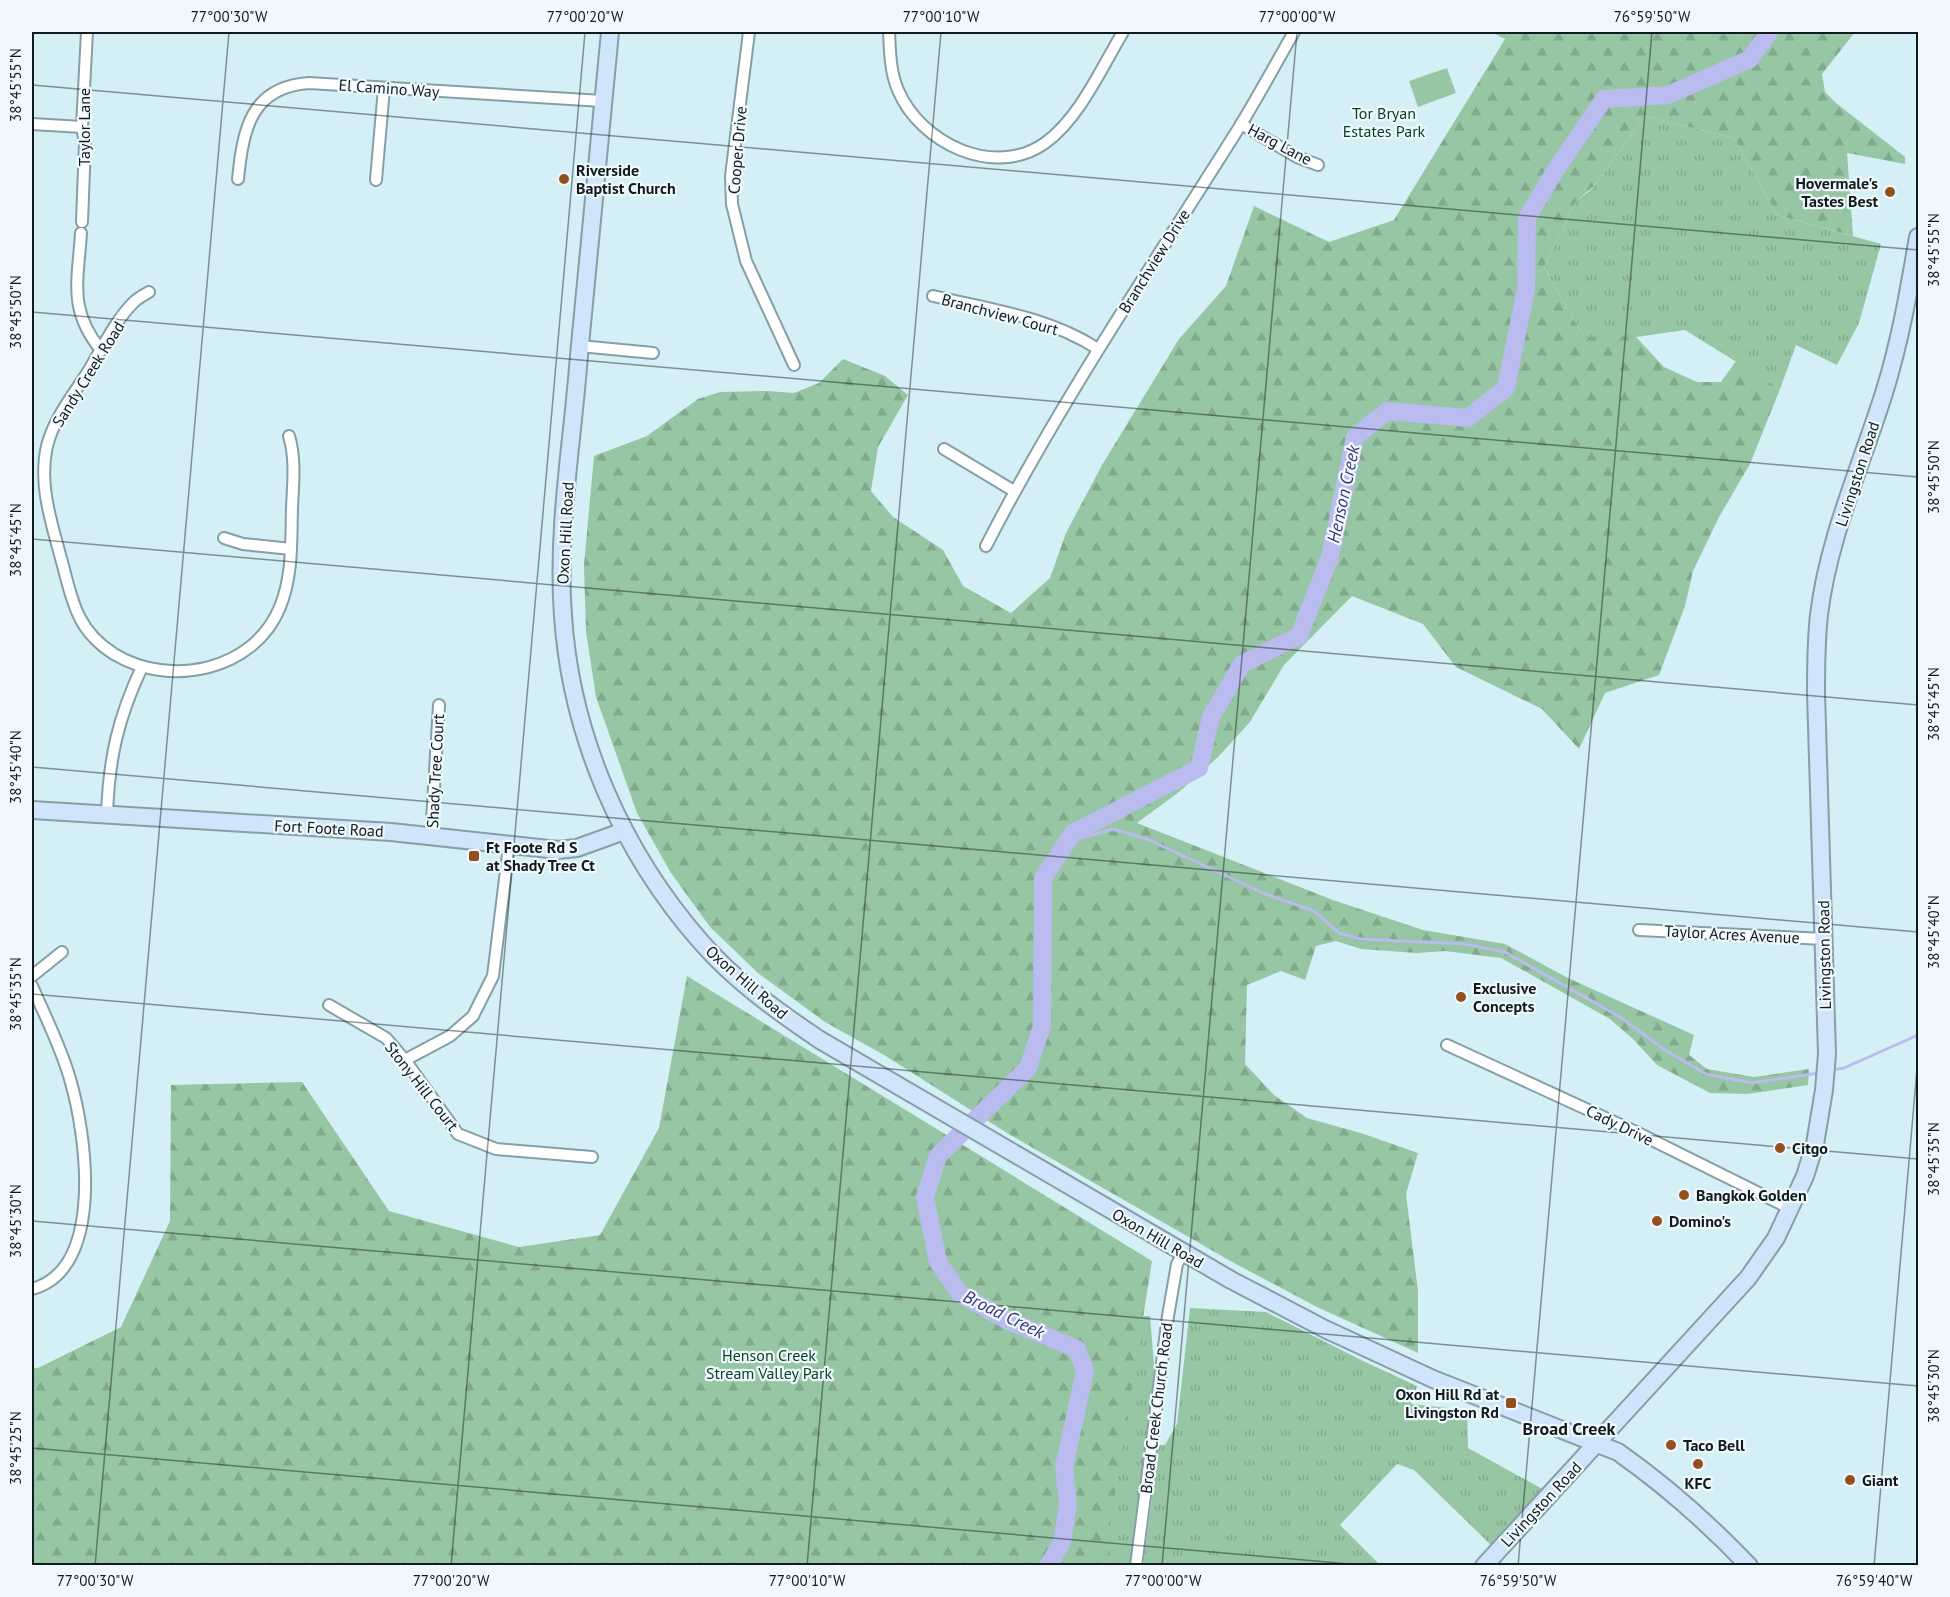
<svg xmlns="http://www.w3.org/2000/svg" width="1950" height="1597" font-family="'PT Sans',sans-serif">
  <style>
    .grass { fill: url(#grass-tufts) }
    .forest { fill: url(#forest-firs) }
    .pitch { fill: #97c6a4 }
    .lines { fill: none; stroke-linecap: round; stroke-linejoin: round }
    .stream { stroke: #babbee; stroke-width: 3 }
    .river { stroke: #babbee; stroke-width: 18 }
    .street-casing { stroke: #869fa6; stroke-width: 14 }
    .secondary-casing { stroke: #869fa6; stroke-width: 20 }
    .street { stroke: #fff; stroke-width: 10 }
    .secondary { stroke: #d0e5fb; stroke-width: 16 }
    .ticks { fill: none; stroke: #111a1d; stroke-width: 1.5; stroke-opacity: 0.45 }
    .poi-dot { fill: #92501e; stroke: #eff9fd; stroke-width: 2 }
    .labels { text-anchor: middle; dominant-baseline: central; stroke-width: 4.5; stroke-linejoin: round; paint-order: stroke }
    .street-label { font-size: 16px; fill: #111a1d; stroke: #eff9fd }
    .park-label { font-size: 16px; fill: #084221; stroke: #eff9fd }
    .poi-label { font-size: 16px; font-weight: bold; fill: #111a1d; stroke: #eff9fd; text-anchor: start }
    .water-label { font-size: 18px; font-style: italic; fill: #3b3672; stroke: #eff9fd }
    .neighbourhood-label { font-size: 18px; font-weight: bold; fill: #111a1d; stroke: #eff9fd }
    .neatline { fill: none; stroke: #111a1d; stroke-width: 2 }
    .ticks-label { font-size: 15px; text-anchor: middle; fill: #111a1d }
  </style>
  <defs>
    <pattern id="grass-tufts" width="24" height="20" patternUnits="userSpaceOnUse" patternTransform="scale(1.5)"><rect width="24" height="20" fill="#97c6a4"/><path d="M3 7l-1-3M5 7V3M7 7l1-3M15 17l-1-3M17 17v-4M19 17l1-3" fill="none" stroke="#81aa8d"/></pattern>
    <pattern id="forest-firs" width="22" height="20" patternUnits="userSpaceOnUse" patternTransform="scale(1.5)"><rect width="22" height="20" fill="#97c6a4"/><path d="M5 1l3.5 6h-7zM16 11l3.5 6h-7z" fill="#81aa8d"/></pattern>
  </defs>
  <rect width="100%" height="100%" fill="#d5eff7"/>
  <g class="grass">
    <polygon points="1645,116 1734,138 1777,215 1881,244 1859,323 1837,365 1796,345 1780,389 1685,330 1636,337 1584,337 1544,267 1576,201 1591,190"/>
    <polygon points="1190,1308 1266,1312 1363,1361 1417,1386 1411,1404 1467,1410 1468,1448 1546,1491 1493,1547 1414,1470 1397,1464 1340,1525 1380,1565 1143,1566 1159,1445 1165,1445 1177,1424"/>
    <polygon points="1150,1316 1155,1377 1134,1565 1102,1565 1069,1318"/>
  </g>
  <g class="forest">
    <polygon points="1491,32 1855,32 1822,74 1825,92 1836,103 1905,157 1905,164 1847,153 1853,236 1777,215 1734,138 1645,116 1593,187 1576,201 1544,267 1584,337 1636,337 1664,367 1697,382 1721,382 1736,361 1780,389 1750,464 1719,517 1693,571 1685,606 1659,675 1605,693 1579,749 1542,709 1456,667 1423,624 1352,596 1284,665 1250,722 1218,757 1179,792 1137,823 1333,900 1423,930 1505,944 1568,978 1694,1035 1689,1055 1707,1069 1754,1077 1809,1069 1808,1085 1747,1094 1710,1093 1657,1065 1634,1040 1610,1019 1501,958 1445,951 1417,953 1361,949 1336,941 1316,946 1305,980 1281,971 1247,985 1245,1064 1274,1095 1307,1118 1364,1134 1418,1153 1406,1194 1418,1291 1418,1353 1317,1307 1234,1263 1007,1133 884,1055 825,1022 758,973 710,927 671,873 637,813 596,697 586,632 584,565 594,456 647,436 698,399 720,392 767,391 794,393 819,383 843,359 885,376 908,395 878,447 871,491 893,517 943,550 963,586 1011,613 1050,578 1066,533 1102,465 1179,339 1226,286 1254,206 1329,242 1394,220 1505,39"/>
    <polygon points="687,976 1152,1261 1104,1565 32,1565 32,1368 38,1368 121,1327 170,1221 171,1085 302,1082 389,1211 519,1247 600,1235 659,1128"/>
  </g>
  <polygon class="pitch" points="1447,68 1456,93 1418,107 1409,81"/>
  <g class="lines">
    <g class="stream">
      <polyline points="1067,842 1113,829 1147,839 1263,893 1314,911 1339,933 1360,939 1465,944 1505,952 1620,1017 1665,1050 1706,1074 1752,1083 1819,1073"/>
      <polyline points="1831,1070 1844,1068 1918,1035"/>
    </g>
    <polyline class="river" points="1048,1566 1062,1542 1068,1504 1064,1467 1085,1371 1077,1349 1009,1321 960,1294 938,1262 925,1197 938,1156 1028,1068 1042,1026 1043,878 1073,833 1199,768 1211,717 1242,664 1299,636 1330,557 1355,437 1387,411 1468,418 1506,388 1526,289 1527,218 1555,171 1604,99 1668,95 1750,59 1769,32"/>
    <g class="street-casing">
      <g id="street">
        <polyline points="749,32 731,176 732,204 746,261 794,365"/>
        <path d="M 889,32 C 890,51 890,72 898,90 C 920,143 994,179 1045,143 C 1079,119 1102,67 1123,32"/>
        <polyline points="32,124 82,127"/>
        <polyline points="1241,124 1297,157 1318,165"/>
        <path d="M 238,179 C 243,129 251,87 309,83 L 603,101"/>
        <polyline points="376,180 384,88"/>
        <polyline points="82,222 85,143 82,127 87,32"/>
        <path d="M 81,233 C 78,281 68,310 101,350"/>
        <path d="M 149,292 C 144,295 138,298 134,302 C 117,318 101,350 89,370 C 74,394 54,418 47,446 C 38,485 52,524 62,562 C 67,580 71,601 80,618 C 87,632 100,645 114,654 C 170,688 254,671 280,607 C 293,575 291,541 292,508 C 293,484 296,459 289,436"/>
        <path d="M 933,296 C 989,309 1049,317 1098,349"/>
        <polyline points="580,346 653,353"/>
        <polyline points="944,449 1014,491"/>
        <polyline points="224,538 243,544 291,549"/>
        <path d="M 986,546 C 1061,400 1153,265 1240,126 C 1259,95 1276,63 1294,32"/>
        <path d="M 107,814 C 109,758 118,718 142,667"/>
        <polyline points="431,837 439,705"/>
        <polyline points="1639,930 1824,939"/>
        <polyline points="32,976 62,952"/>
        <path d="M 32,986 C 45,1016 61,1047 70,1079 C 86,1133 106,1269 32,1289"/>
        <polyline points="329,1005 386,1038 405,1060 458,1134 496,1149 592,1157"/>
        <polyline points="1447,1045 1634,1131 1791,1209"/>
        <polyline points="405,1060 450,1036 473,1016 493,976 509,846"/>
        <polyline points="1136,1566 1168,1316 1177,1264 1184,1252"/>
      </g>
    </g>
    <g class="secondary-casing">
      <g id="secondary">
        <path d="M 610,32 C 598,147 587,263 577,379 C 570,457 557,537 563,616 C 571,736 622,852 701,942 C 735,981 777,1011 820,1040 L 1231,1280 L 1325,1329 L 1433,1379 L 1618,1452 C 1665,1485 1709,1524 1749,1566"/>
        <polyline points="32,810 391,832 558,850 577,848 624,831"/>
        <path d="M 1484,1566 L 1748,1278 L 1776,1238 L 1805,1176 L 1815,1144 L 1824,1090 L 1827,1054 L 1816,693 C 1816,667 1816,641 1819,615 C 1828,539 1861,466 1884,393 C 1900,342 1909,290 1918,237"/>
      </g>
    </g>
    <use href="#street" class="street"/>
    <use href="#secondary" class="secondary"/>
  </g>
  <path class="ticks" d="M 32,85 L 1918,250M 32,312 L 1918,477M 32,539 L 1918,705M 32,767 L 1918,932M 32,994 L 1918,1159M 32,1221 L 1918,1386M 32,1448 L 1372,1566M 95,1566 L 229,32M 451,1566 L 585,32M 807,1566 L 941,32M 1162,1566 L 1297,32M 1518,1566 L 1652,32M 1874,1566 L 1918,1057"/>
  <g class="poi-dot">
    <circle cx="564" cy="179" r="6"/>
    <circle cx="1890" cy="192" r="6"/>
    <rect x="468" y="850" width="12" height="12" rx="3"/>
    <circle cx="1461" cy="997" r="6"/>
    <circle cx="1780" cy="1148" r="6"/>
    <circle cx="1684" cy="1195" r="6"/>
    <circle cx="1657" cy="1221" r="6"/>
    <rect x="1505" y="1397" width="12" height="12" rx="3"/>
    <circle cx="1671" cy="1445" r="6"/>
    <circle cx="1698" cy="1464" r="6"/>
    <circle cx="1850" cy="1480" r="6"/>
  </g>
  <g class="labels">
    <g class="street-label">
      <text transform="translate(389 88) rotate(4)">El Camino Way</text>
      <text transform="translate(84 127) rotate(-90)">Taylor Lane</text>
      <text transform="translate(1280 144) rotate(28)">Harg Lane</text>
      <text transform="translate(737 150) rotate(-85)">Cooper Drive</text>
      <text transform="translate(1154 261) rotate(-58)">Branchview Drive</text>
      <text transform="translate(1000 314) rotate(15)">Branchview Court</text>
      <text transform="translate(88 374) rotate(-58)">Sandy Creek Road</text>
      <text transform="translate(1857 474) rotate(-72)">Livingston Road</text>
      <text transform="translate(565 533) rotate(-87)">Oxon Hill Road</text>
      <text transform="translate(435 771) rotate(-87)">Shady Tree Court</text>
      <text transform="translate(329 828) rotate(3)">Fort Foote Road</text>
      <text transform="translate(1732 934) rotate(3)">Taylor Acres Avenue</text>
      <text transform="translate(1824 955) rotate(-91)">Livingston Road</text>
      <text transform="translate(747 982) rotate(41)">Oxon Hill Road</text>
      <text transform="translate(422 1086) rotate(52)">Stony Hill Court</text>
      <text transform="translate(1620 1125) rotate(26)">Cady Drive</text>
      <text transform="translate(1158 1238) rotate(30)">Oxon Hill Road</text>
      <text transform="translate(1156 1408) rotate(-83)">Broad Creek Church Road</text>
      <text transform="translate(1541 1504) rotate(-47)">Livingston Road</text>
    </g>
    <g class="park-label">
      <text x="1384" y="113">Tor Bryan<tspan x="1384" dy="18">Estates Park</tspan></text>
      <text x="769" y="1355">Henson Creek<tspan x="769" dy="18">Stream Valley Park</tspan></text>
    </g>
    <g class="poi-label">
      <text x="576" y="170">Riverside<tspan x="576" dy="18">Baptist Church</tspan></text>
      <text x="1878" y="183" text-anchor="end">Hovermale's<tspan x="1878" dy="18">Tastes Best</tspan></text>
      <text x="486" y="847">Ft Foote Rd S<tspan x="486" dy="18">at Shady Tree Ct</tspan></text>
      <text x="1473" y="988">Exclusive<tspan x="1473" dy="18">Concepts</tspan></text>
      <text x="1792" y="1148">Citgo</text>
      <text x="1696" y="1195">Bangkok Golden</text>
      <text x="1669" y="1221">Domino's</text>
      <text x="1499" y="1394" text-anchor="end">Oxon Hill Rd at<tspan x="1499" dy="18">Livingston Rd</tspan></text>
      <text x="1683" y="1445">Taco Bell</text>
      <text x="1862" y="1480">Giant</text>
      <text x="1698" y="1483" text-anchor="middle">KFC</text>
    </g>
    <g class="water-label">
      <text transform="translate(1343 494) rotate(-78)">Henson Creek</text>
      <text transform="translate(1004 1314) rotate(26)">Broad Creek</text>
    </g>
    <g class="neighbourhood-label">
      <text x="1569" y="1428">Broad Creek</text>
    </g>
  </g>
  <rect width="1950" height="1597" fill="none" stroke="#eff9fd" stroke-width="66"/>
  <rect x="33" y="33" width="1884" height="1531" class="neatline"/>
  <g class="ticks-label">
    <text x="229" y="22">77°00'30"W</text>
    <text x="585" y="22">77°00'20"W</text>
    <text x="941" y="22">77°00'10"W</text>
    <text x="1297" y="22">77°00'00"W</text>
    <text x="1652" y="22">76°59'50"W</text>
    <text transform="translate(16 85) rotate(-90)" y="5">38°45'55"N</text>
    <text transform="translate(1934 250) rotate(-90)" y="5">38°45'55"N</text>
    <text transform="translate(16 312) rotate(-90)" y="5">38°45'50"N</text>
    <text transform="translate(1934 477) rotate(-90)" y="5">38°45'50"N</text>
    <text transform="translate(16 540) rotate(-90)" y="5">38°45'45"N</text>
    <text transform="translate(1934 704) rotate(-90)" y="5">38°45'45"N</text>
    <text transform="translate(16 767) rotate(-90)" y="5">38°45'40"N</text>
    <text transform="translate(1934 932) rotate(-90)" y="5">38°45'40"N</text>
    <text transform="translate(16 994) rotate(-90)" y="5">38°45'35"N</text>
    <text transform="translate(1934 1159) rotate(-90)" y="5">38°45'35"N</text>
    <text transform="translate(16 1221) rotate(-90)" y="5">38°45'30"N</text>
    <text transform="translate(1934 1386) rotate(-90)" y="5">38°45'30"N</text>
    <text transform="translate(16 1448) rotate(-90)" y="5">38°45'25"N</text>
    <text x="95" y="1586">77°00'30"W</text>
    <text x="451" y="1586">77°00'20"W</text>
    <text x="807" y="1586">77°00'10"W</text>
    <text x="1163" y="1586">77°00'00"W</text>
    <text x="1518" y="1586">76°59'50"W</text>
    <text x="1874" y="1586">76°59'40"W</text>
  </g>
</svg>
